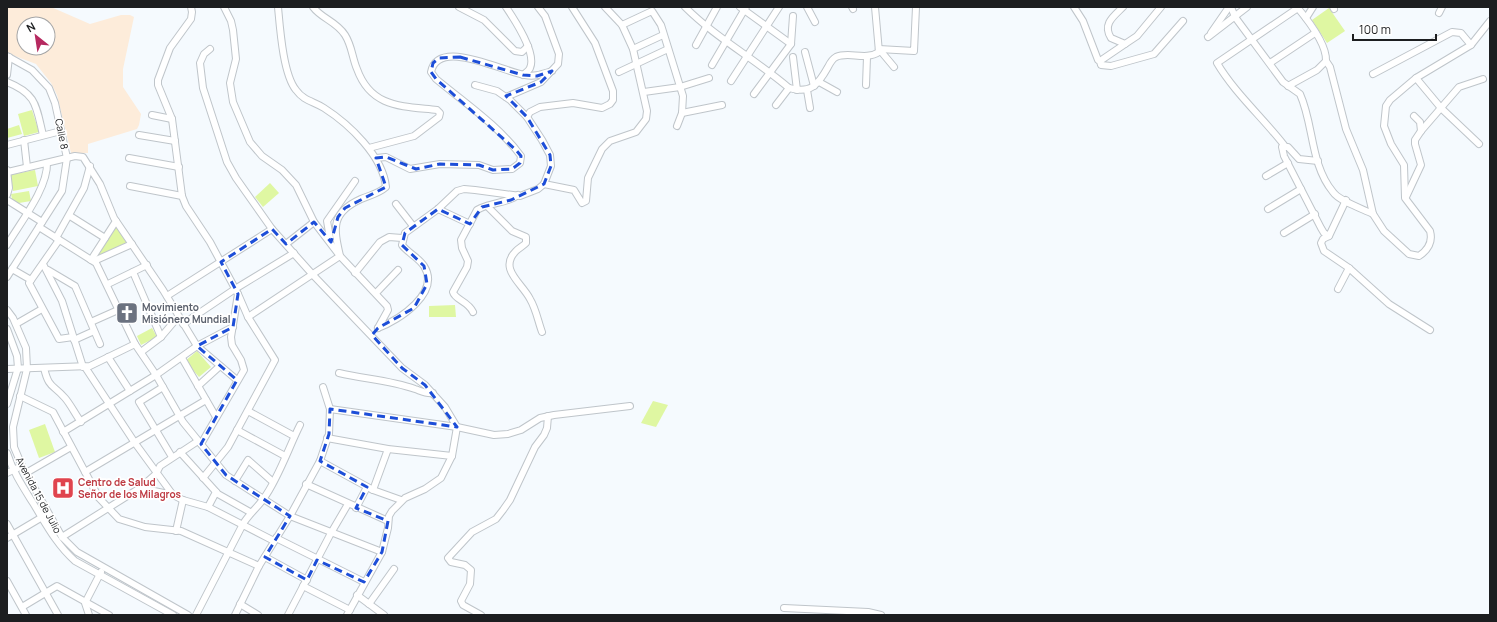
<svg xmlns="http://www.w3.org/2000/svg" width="1497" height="622" font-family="Manrope,sans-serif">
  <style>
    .education { fill: #fdecda; fill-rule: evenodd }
    .green { fill: #dff7a2 }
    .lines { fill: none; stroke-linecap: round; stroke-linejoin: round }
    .minor-casing { stroke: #bfc5ca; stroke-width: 8 }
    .minor { stroke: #fff; stroke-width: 6 }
    .marked { fill: none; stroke: #1d4ed8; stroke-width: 3; stroke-dasharray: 8 5; stroke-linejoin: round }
    .labels { text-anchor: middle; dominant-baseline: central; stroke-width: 3.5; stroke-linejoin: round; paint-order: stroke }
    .street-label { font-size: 10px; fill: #1c1e20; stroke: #fff }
    .worship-label { font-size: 10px; font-weight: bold; fill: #5b616d; stroke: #fff; text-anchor: start }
    .health-label { font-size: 10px; font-weight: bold; fill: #be3a42; stroke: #fff; text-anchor: start }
  </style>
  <rect width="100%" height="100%" fill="#f5fafe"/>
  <path class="education" d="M 7,7 L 51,7 L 90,24 L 121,15 L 130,15 L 134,17 L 123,69 L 123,87 L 141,114 L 139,125 L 137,129 L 88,144 L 88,153 L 71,153 L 57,95 L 51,83 L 36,64 L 7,53 ZM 24,24 L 48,24 L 48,48 L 24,48 Z"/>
  <g class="green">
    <polygon points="1329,8 1345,31 1327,43 1312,20"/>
    <polygon points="32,110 39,132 24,136 18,114"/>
    <polygon points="19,125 22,134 7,138 7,129"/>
    <polygon points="35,170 38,186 13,191 10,175"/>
    <polygon points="270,183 279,193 263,207 255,197"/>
    <polygon points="29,191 31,201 13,204 11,194"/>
    <polygon points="117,226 128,242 97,256 96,255"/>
    <polygon points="455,305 456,317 429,317 429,306"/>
    <polygon points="152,328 157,337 141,345 137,336"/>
    <polygon points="197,351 211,367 199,377 185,361"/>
    <polygon points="653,401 668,405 656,427 641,423"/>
    <polygon points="45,424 55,452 39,458 29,430"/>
  </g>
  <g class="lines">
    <g class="minor-casing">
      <g id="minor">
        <polyline points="191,7 192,12 191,19 170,48 158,80 158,85 172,119 182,196 186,206 210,242 238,294 231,337 232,345 241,360 244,370 201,444"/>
        <polyline points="224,7 231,21 233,30 236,59 230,83 233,102 250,142 262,156 282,170 296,185 314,222 340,256 387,306 388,310 378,328"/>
        <path d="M 313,7 C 322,19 336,21 345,35 C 352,46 352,57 357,69 C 371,108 402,106 437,110 L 440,113 L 439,117 L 414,136 L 369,148"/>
        <polyline points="459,7 484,20 515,51 522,52 528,46"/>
        <path d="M 506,7 C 514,19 537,53 530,68 C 529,71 525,73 523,75"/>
        <path d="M 685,7 C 716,38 755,59 789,88 C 811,94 818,85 828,67 C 830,63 832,59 836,57 C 849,51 865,61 879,52 L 875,7"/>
        <polyline points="740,7 791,44"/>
        <polyline points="807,7 815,22"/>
        <polyline points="852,7 853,9"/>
        <polyline points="1074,7 1083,21 1098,60 1100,61"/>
        <path d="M 1123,7 C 1114,16 1102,24 1111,38 L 1125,44 L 1137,36 L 1161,7"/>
        <path d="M 1231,7 L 1235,17 L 1283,82 L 1300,94 C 1314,125 1310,164 1333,192 C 1339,201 1363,209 1373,214"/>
        <polyline points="1333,7 1334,9"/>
        <polyline points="1439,13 1442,7"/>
        <polyline points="1306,18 1313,7"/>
        <polyline points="622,25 652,11 661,25 683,96 682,113 677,126"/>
        <polyline points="1211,33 1229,7"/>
        <polyline points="1208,37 1247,7"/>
        <polyline points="1125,44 1100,61 1101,65 1111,66 1154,54 1183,21"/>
        <polyline points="696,45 717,7"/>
        <polyline points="210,49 204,54 200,63 203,88 227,162 236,178 272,229 313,275 402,368 425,385 445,407 457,427 452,456 441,478 425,489 405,498 392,511 389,516 388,528 382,552 347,615"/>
        <polyline points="633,49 663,35"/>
        <polyline points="879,49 914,51 916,7"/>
        <polyline points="879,49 894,67"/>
        <polyline points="805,52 814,86"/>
        <polyline points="7,56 32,70 49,88 55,103 67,158 62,191 7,277"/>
        <polyline points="793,57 797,90"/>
        <path d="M 1326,61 L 1330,67 L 1346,129 L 1363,170 L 1373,214 L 1384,231 L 1409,254 L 1419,256 C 1428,250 1433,242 1430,231 L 1405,198 L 1404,165 L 1391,144 L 1384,126 L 1386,106 L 1390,100 L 1416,78 L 1471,45 L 1490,21"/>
        <polyline points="1270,63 1315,33"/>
        <polyline points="712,65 746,7"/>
        <polyline points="619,72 668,49"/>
        <polyline points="1373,74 1452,32 1461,33 1471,45"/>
        <polyline points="7,75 9,57"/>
        <polyline points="1416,78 1441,108 1479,144"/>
        <polyline points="731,81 779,7"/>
        <path d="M 7,82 C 37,94 36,106 43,135"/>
        <polyline points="819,82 837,92"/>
        <polyline points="866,85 867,57"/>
        <path d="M 1288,86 L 1317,70 L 1326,61 C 1327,45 1307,19 1297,7"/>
        <polyline points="807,90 810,108"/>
        <polyline points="644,92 680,87 709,78"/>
        <polyline points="754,94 791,44 793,16"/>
        <polyline points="506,97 541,82 558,64 559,54 545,16 538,7"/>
        <polyline points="776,105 789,88"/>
        <polyline points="682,113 722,105"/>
        <polyline points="152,115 172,119"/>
        <polyline points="1414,116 1420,122 1421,131"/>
        <polyline points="527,117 530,112 540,107 573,103 602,108 610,104 613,100 613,91 595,43 572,7"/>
        <polyline points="139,135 175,141"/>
        <polyline points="24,140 27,167"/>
        <polyline points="7,145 61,131"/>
        <path d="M 1284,145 C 1263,118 1234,92 1217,63 L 1298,8"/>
        <polyline points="129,158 179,167"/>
        <path d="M 376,158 L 386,157 L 410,169 L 440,164 L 479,165 L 493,170 L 512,169 L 520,163 L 521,156 C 499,126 465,103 436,79 L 431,72 C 438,37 503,72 525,75 C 535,77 542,74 552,71"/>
        <polyline points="1318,161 1299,159 1288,147 1282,147 1284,156 1321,228 1324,233 1329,236"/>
        <polyline points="7,170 9,188 7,195"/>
        <polyline points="8,172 75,156 83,157 100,184 114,218 163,290 197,346 237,380"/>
        <polyline points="1266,176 1288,163"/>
        <polyline points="544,184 574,190 582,203 586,201 588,178 602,149 610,141 636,132 646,119 647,111 633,49 622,25 605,7"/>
        <polyline points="130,186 182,196"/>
        <polyline points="1406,197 1421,165 1415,144 1415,140 1421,131 1459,87 1483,79"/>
        <polyline points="7,200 42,222"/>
        <polyline points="1346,200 1329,236 1323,239 1321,243 1324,251 1349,268 1389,304 1430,330"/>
        <polyline points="396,204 413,226"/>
        <path d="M 487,206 L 512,231 L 526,237 L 526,243 C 523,246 519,248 516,251 C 498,269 522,283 530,299 C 536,309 538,321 542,332"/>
        <polyline points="438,209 470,224"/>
        <polyline points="1268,209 1301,189"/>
        <polyline points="70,216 105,238"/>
        <polyline points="39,227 96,263 135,344 156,375 183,422 226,475 290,516 382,552"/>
        <polyline points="1284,233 1315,214"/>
        <polyline points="56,238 84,188 90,166"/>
        <polyline points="330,238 327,221 355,181"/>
        <polyline points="59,240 29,283 59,339 73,337"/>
        <polyline points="286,244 314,222"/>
        <path d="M 7,245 C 20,223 48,188 47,163"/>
        <polyline points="91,260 116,221"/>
        <polyline points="94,261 132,244"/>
        <polyline points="43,264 62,301 83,367"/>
        <polyline points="12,269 31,280"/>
        <polyline points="48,270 75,286 100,344"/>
        <polyline points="133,272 161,337"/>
        <polyline points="355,273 380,242 389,237 402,238"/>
        <polyline points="108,284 147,265"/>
        <polyline points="1338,289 1349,268"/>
        <polyline points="376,293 398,270"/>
        <polyline points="167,296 272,229"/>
        <polyline points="7,310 13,318 26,348 27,369 13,427 14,447 22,466 62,537 77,552 188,615"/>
        <path d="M 473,312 C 468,301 455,300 453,292 L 467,267 L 468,261 L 462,248 L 461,240 L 477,210 C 490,202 506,204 518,195"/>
        <path d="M 248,317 L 340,256 C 334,229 330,213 361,199 C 370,195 378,194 386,187 C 383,156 349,124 324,108 C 313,101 304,101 296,90 C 283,74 280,28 278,7"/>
        <polyline points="91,322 118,310"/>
        <polyline points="16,324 42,309"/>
        <polyline points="183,324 235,289 294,253"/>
        <path d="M 378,328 C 399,320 441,293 424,266 C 418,257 408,253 402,245 L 405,233 L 438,209 L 457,191 L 464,189 L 475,190 L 520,196 L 538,189 L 544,184 L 551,166 L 550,155 L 542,140 L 527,117 L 510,100 L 497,91 L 475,85"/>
        <polyline points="7,329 17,356 18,368 7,404"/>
        <polyline points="74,340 94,331"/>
        <polyline points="141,352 161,337 178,317"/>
        <polyline points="108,357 130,391"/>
        <polyline points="182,358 216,417"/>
        <polyline points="85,367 135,443 173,495"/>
        <path d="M 44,368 C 49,389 53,384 65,398 C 71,405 75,414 81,422"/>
        <polyline points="7,369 90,366 135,344"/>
        <path d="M 339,373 C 364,379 390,380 415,389 C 421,391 426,394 433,393"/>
        <polyline points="198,386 220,366"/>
        <polyline points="163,387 139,402 172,457"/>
        <polyline points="20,396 53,412 99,498 119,519 145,527 181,531 259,566"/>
        <polyline points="330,409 457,427 494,435 508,434 521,430 540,418 554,415 630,406"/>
        <polyline points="248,411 294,436"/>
        <polyline points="237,430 285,456"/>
        <polyline points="63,432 156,375 197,346 233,327"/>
        <polyline points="327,438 388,449 452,456"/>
        <polyline points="180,452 218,494 250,512"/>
        <path d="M 7,453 C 13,472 23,487 33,503 C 46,524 56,544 75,561 L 173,615"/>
        <polyline points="320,461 373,490 401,500"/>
        <polyline points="85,472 206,400"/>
        <polyline points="7,473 22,466"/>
        <polyline points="26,473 71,447"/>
        <polyline points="203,478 228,447 275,360 248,317 238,294"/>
        <polyline points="235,481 248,460 273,482"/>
        <polyline points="306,484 388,521"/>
        <polyline points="140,488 173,495 183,500 208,507 274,541"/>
        <polyline points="373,490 388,449"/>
        <polyline points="208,507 216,492"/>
        <polyline points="356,508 367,487"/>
        <polyline points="7,524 58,615"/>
        <polyline points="176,531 183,500"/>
        <polyline points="62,537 140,488 156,474 160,466 198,441"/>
        <polyline points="7,538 44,516"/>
        <polyline points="276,538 364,582"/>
        <polyline points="265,557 307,580"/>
        <polyline points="7,581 26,615"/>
        <polyline points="303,586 350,610"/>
        <polyline points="357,595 384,615"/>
        <polyline points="240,604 258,615"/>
        <polyline points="369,604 394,569"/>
        <polyline points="22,607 57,586 109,615"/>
        <polyline points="784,608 868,612 881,615"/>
        <polyline points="89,615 85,603 101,572"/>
        <path d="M 196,615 L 243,524 C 249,514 258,507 264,498 C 278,479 289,447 300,425"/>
        <polyline points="235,615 259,566 290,516 320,461 329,434 330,409 323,387"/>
        <polyline points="288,615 331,533 348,504"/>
        <polyline points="481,615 463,605 461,601 470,584 471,570 465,565 451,562 448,558 472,532 496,519 503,510 510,500 535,447 544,435 547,428 548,416"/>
      </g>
    </g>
    <use href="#minor" class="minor"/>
  </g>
  <path class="marked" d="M 460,57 L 523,75 L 537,76 L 552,71 L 541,82 L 506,96 L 527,117 L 550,155 L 551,166 L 544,184 L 511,200 L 482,207 L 470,224 L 438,209 L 405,233 L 402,245 L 424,266 L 427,284 L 414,308 L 378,328 L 372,335 L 402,368 L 425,385 L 457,427 L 330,409 L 329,434 L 320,461 L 367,487 L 356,508 L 388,521 L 382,552 L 364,582 L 317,560 L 307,580 L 265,557 L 290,516 L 226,475 L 201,444 L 237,380 L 197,346 L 233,327 L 238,294 L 221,262 L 272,229 L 286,244 L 314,222 L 331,242 L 338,217 L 345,208 L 386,187 L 376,158 L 386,157 L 416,169 L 440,164 L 479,165 L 493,170 L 512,169 L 520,163 L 521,156 L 516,150 L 436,79 L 431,72 L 433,63 L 439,58 Z"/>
  <defs>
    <g id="church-square" transform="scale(1.15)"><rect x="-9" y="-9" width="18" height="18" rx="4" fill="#6b7280" stroke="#fff"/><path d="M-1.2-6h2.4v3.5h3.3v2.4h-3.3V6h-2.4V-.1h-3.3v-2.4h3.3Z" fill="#fff"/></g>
    <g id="hospital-square" transform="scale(1.15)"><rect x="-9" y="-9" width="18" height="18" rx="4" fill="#e0444e" stroke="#fff"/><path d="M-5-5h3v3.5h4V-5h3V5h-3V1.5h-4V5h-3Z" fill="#fff"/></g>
  </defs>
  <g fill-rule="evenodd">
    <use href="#church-square" x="127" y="313"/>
    <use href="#hospital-square" x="63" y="488"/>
  </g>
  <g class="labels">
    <g class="street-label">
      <text transform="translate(62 134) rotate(79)">Calle 8</text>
      <text transform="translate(39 495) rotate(62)">Avenida 15 de Julio</text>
    </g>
    <g class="worship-label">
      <text x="142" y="307">Movimiento<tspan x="142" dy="12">Misiónero Mundial</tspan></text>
    </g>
    <g class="health-label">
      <text x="78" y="482">Centro de Salud<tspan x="78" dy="12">Señor de los Milagros</tspan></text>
    </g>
  </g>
  <rect width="1497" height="622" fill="none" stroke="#1c1e20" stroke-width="16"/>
  <g transform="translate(36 36) rotate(330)"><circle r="19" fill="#ffffff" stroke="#a4a5a6"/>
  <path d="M0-3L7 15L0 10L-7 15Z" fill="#b62960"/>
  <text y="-6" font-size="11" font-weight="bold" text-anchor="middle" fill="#1c1e20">N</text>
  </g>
  <path d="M1353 34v6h83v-6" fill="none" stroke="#1c1e20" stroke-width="2"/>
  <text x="1359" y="34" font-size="12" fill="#1c1e20" stroke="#ffffff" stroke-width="3" paint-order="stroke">100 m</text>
</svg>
